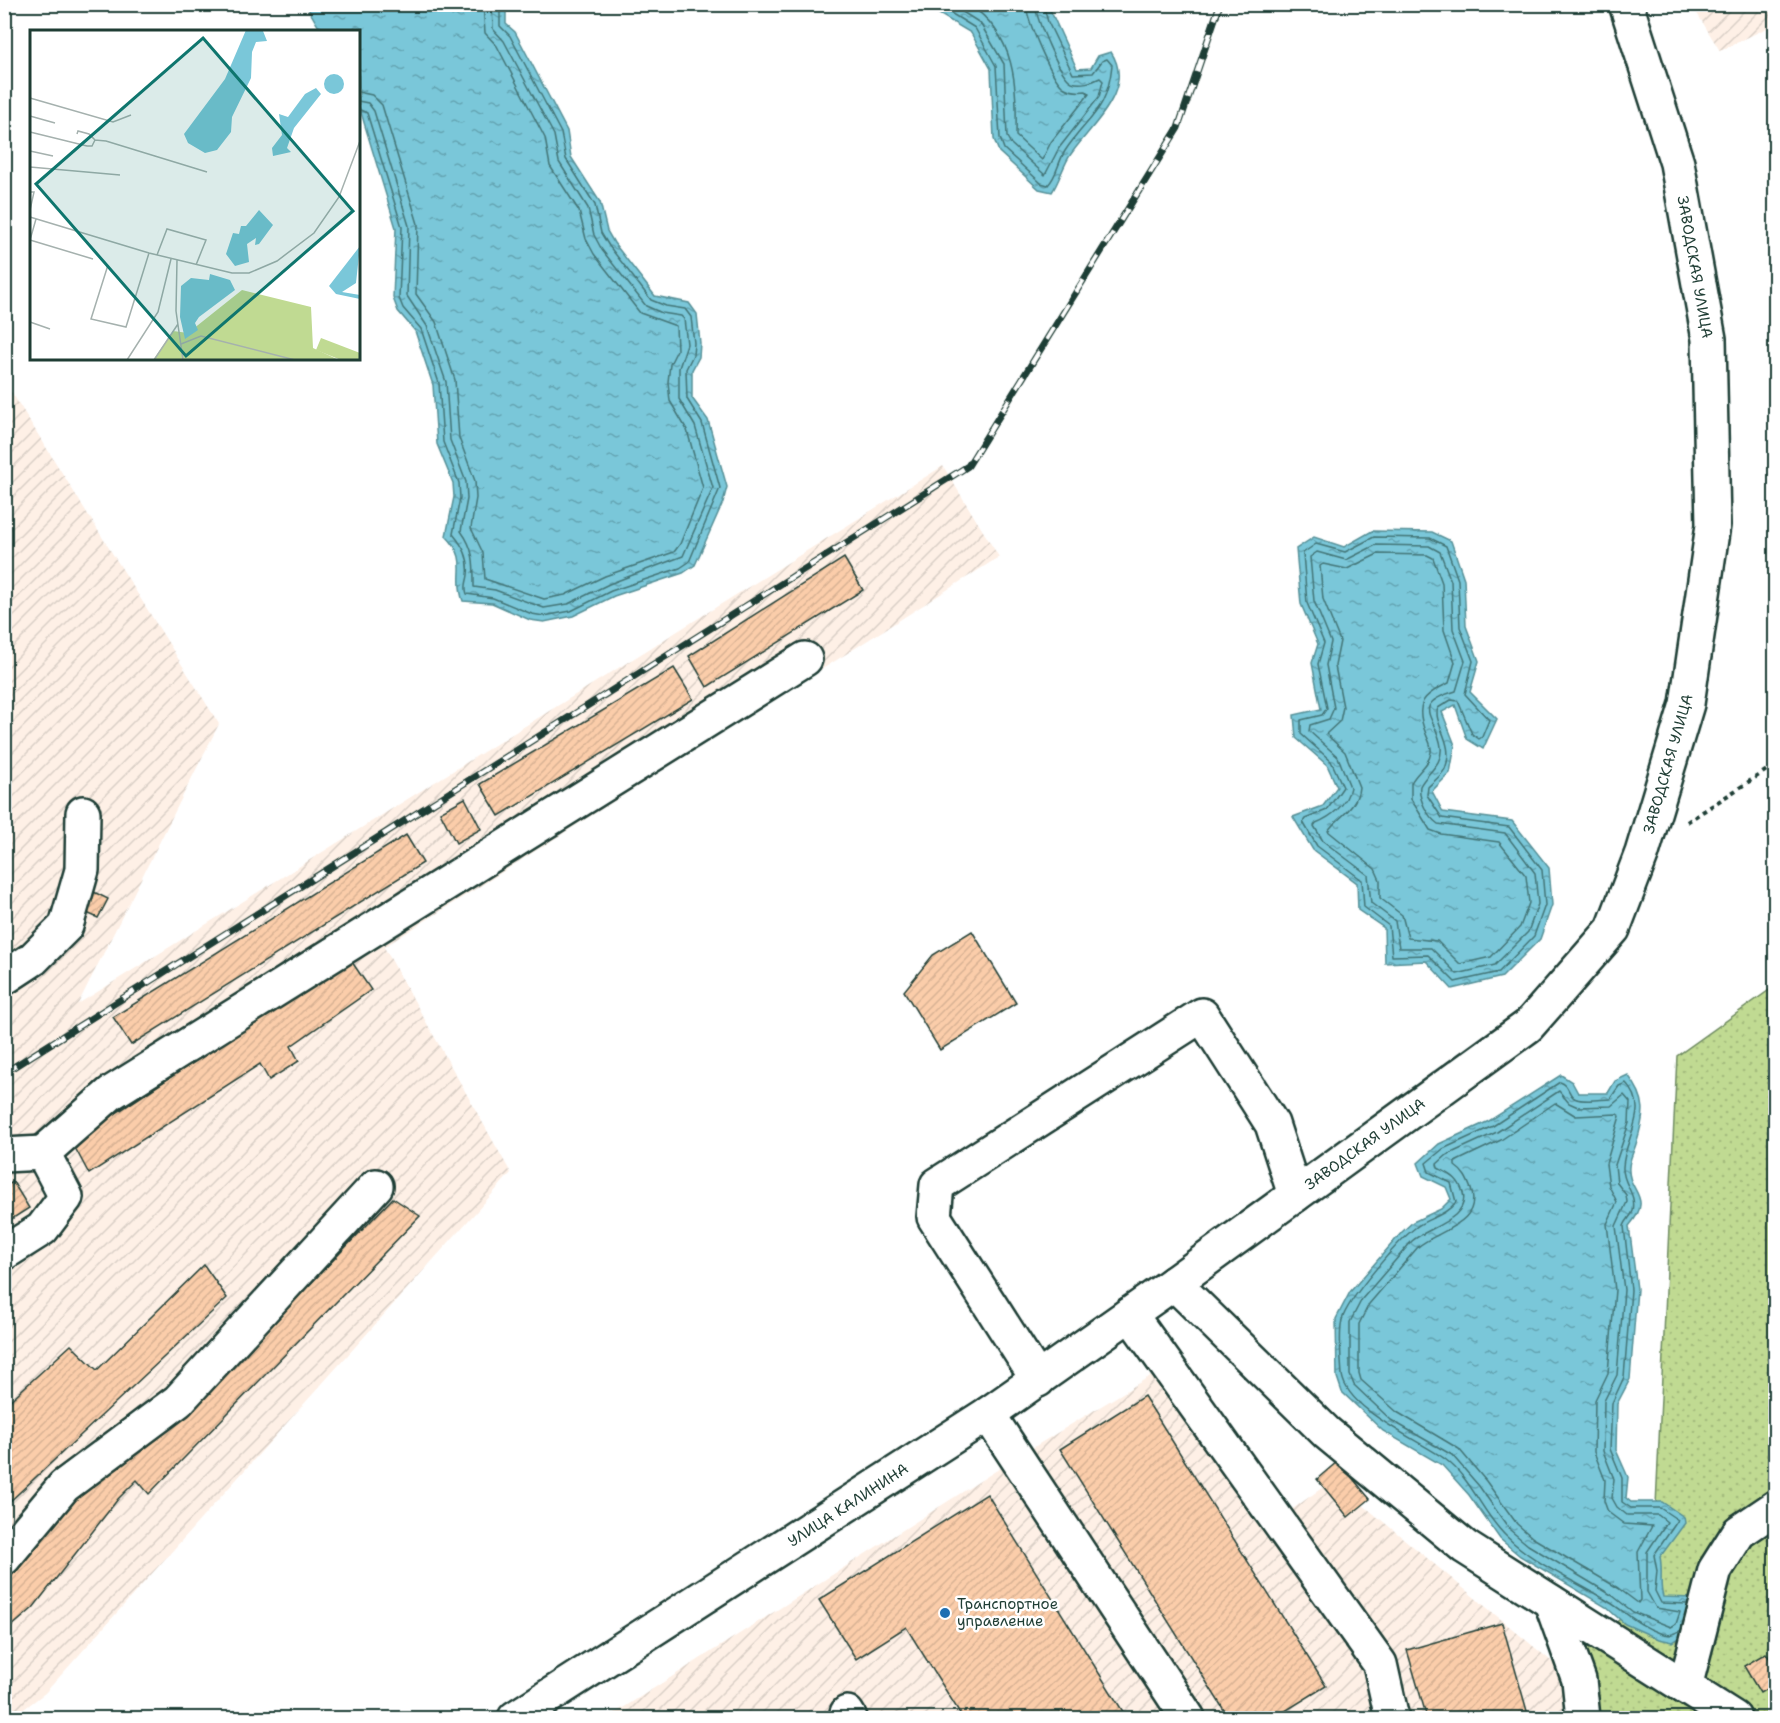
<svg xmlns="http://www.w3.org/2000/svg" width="1780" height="1723" font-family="'Shantell Sans',sans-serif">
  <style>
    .industrial { fill: url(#industrial-furrows) }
    .grass { fill: url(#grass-dots); stroke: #708c63; stroke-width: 1.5 }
    .water { fill: url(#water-ripples); stroke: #569097; stroke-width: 1.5 }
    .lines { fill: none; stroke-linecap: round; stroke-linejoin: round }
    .shore { stroke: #437476; stroke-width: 1.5 }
    .building { fill: url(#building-hatch); stroke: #1f3d34; stroke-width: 1.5 }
    .minor-casing { stroke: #1f3d34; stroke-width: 38 }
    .path { stroke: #1f3d34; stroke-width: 4; stroke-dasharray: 4.5 4.5; stroke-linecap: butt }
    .minor { stroke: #fff; stroke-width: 33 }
    .rail-casing { stroke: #1f3d34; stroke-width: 7 }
    .rail { stroke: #fff; stroke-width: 4.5; stroke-dasharray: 14; stroke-linecap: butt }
    .poi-dot { fill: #1f6fb2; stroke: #fff; stroke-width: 2 }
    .labels { text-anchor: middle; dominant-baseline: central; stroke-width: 5; stroke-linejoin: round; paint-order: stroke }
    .street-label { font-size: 15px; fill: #1f3d34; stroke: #fff }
    .poi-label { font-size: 15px; fill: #1f3d34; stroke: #fff; text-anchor: start }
    .inset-road { fill: none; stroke: #a5b1ae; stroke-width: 1.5 }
    .view { fill: #0f766e; fill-opacity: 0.15; stroke: #0f766e; stroke-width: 3 }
    .inset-edge { fill: none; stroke: #1f3d34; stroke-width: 3 }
  </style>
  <defs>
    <pattern id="industrial-furrows" width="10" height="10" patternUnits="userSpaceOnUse" patternTransform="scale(1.5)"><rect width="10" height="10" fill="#fef0e6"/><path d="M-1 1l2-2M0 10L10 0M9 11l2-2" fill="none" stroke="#d9cfc6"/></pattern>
    <pattern id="grass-dots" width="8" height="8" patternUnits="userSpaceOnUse" patternTransform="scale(1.5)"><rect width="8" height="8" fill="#c0da92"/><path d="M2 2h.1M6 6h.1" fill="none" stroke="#a5bc7e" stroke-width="1.8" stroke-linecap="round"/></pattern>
    <pattern id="water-ripples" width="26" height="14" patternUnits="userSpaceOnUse" patternTransform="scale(1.5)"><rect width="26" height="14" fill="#7ac7d9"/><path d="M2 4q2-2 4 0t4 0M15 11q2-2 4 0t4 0" fill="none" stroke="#63a3b1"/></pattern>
    <pattern id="building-hatch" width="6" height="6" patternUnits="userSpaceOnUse" patternTransform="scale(1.5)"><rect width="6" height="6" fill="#fbcdaa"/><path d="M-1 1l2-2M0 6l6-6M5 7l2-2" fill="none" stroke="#d7b193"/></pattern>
  </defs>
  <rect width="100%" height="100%" fill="#fff"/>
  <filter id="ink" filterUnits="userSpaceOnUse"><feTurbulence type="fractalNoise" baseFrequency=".0167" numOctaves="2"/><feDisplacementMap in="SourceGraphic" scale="12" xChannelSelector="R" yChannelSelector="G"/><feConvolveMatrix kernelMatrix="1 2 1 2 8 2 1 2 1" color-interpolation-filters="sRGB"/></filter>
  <g filter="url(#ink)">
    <g class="industrial">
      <polygon points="1692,5 1775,5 1775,24 1720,51"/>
      <polygon points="4,380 219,724 78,1004 943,466 999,557 384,947 511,1173 45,1693 12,1718 4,1718"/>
      <polygon points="1175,1361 1287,1513 1333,1480 1562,1670 1574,1718 607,1718 1016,1458"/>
    </g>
    <polygon class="grass" points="1775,986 1775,1718 1574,1718 1562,1670 1652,1591 1677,1056"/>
    <g class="water">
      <path d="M 306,5 L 506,5 L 506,24 L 515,32 L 567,131 L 571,157 L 600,202 L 607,231 L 614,243 L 655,296 L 689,303 L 697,314 L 700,343 L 699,357 L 692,370 L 692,398 L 708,420 L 727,487 L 723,502 L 695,565 L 683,573 L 614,596 L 573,616 L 544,622 L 530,620 L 492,603 L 463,601 C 453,575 471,561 446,536 L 454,497 L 453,483 L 437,444 L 433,385 L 415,331 L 398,311 L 393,298 L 396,228 L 359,106 L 358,32 L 321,31 Z"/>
      <path d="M 924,5 L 1048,5 L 1077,69 L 1091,68 L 1098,56 L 1111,52 C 1136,90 1091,125 1071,154 C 1063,165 1060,180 1052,192 L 1039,189 L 999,152 L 994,139 L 991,69 L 971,33 Z"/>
      <polygon points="1372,531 1432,532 1451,541 1464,579 1466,626 1479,661 1470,692 1497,719 1483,749 1467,739 1455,705 1442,712 1455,745 1450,773 1432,791 1443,812 1512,821 1549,868 1552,905 1540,939 1502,977 1452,989 1426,961 1385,963 1384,928 1358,910 1357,883 1313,850 1293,817 1323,806 1337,787 1327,765 1296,738 1294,715 1321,709 1312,663 1318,644 1301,604 1296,549 1314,537 1344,547"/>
      <path d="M 1561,1075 L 1572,1082 L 1578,1093 L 1608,1093 L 1615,1081 L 1628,1075 C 1648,1100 1645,1115 1636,1144 C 1634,1151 1629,1160 1629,1167 C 1627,1192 1655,1196 1629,1226 L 1637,1289 L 1630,1379 L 1617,1404 L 1616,1450 L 1628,1477 L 1626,1498 L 1631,1502 L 1662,1502 L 1684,1517 L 1685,1523 L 1660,1557 C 1663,1570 1659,1584 1663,1597 L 1693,1598 L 1686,1634 L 1673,1642 L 1659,1639 L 1625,1624 L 1606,1607 L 1520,1556 L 1500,1539 L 1469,1495 L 1442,1465 L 1383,1431 L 1342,1392 L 1337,1377 L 1336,1319 L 1350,1292 L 1402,1232 L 1413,1222 L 1441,1209 L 1451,1199 L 1446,1187 L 1423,1176 L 1418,1163 L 1439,1144 L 1489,1121 Z"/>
    </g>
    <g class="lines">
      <g class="shore">
        <path d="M 936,4 L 975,28 L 996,66 L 1000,138 L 1004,149 L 1041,183 L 1048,185 C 1057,176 1058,162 1065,151 C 1089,115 1107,113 1112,65 L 1107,59 L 1102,61 L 1093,73 L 1073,74 L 1048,22 L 1043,4"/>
        <path d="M 950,4 L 980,23 L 1004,64 L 1007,137 L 1011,144 L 1045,175 L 1059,148 L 1099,97 L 1103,81 L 1100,78 C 1093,82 1080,85 1072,82 C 1060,77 1036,18 1035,4"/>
        <path d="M 968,4 C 1016,34 1017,85 1016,136 L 1042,160 L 1051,142 L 1089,94 L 1086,91 C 1078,92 1071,92 1063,87 C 1051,77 1027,21 1026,4"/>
        <polyline points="358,92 372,95 382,105 418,224 416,294 436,322 455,380 459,438 475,481 476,498 471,528 483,553 485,579 544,599 565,595 605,576 674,552 680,544 703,488 687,430 670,401 668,382 670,364 677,350 676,326 640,313 594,254 586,239 579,211 550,166 545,138 497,46 485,33 483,4"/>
        <path d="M 358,101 L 368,103 L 374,111 L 409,226 L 407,296 L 427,326 L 446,382 L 450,440 L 466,482 L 467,499 L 461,531 C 475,550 474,565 474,587 L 495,590 L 544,608 L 568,604 L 609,584 L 683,556 L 713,488 L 695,426 L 679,399 L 679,368 L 687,344 L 684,319 L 681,316 L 662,313 L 646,306 L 602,250 L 594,235 L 588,208 L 559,162 L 554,135 L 504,41 L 493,29 L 492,4"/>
        <path d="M 358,109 L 367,113 L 402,227 L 399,298 L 403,308 L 421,329 L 439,383 L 443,442 L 459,483 L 460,498 L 453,534 C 463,546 470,558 468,575 C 467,583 464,586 467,594 L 493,598 L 532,614 L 544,616 L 571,611 L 611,591 L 680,568 L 689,562 L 720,488 L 702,423 L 687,399 L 686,369 L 693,355 L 694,343 L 691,317 L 685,309 L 666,306 L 651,300 L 609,246 L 601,233 L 595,205 L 566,159 L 561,133 L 510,36 L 500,26 L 500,4"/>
        <path d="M 1374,537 L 1430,538 L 1446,546 L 1458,580 L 1460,627 L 1473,661 L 1465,694 L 1489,720 L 1482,737 L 1479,739 L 1472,734 L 1458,701 L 1451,700 L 1438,708 C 1432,723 1456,743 1445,769 C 1442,775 1433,782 1428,787 L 1427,795 L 1442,818 L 1509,827 L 1542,870 L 1545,905 L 1534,936 L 1499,972 L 1455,982 L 1428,955 L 1392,956 L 1389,926 L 1364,907 L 1362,880 L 1317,846 L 1303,822 L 1305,819 L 1327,810 L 1343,787 L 1331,761 L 1301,734 L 1301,720 L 1322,715 L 1327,708 L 1318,664 L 1324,643 L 1307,603 L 1303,553 L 1316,544 L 1345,552 Z"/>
        <path d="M 1376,545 L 1429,546 L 1440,552 L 1451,581 L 1453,629 L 1465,661 L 1456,691 C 1407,705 1438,718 1441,747 C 1443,765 1427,772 1420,786 C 1418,799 1428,817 1438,824 L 1505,833 L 1535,873 L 1538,904 L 1528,932 L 1495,965 L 1457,974 L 1431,948 L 1399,948 L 1395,921 L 1371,903 L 1368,875 L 1323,841 L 1314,826 L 1316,823 C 1331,817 1347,805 1350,787 L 1338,757 L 1309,731 L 1310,725 L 1329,719 L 1334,708 L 1326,665 L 1331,642 L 1314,601 L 1310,557 L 1317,552 L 1346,560 Z"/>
        <path d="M 1378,554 L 1427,555 L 1433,558 L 1442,583 L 1444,630 L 1455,662 L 1449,683 C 1422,695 1414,704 1426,734 C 1428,740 1432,745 1431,752 C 1429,766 1417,771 1411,783 L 1411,799 L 1430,830 L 1441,834 L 1499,842 L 1526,876 L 1529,903 L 1520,927 L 1491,957 L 1460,964 L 1437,941 L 1408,938 L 1402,915 L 1380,898 L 1380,880 L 1375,869 L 1328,831 C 1337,817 1357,810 1359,787 L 1345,752 L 1326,734 L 1340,721 L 1343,707 L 1335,666 L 1340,641 L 1323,599 L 1320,566 L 1323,564 L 1347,569 Z"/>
        <path d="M 1559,1091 L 1569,1103 L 1578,1107 L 1611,1106 L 1624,1095 L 1630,1102 L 1629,1123 L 1615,1165 L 1617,1183 L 1626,1195 L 1627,1202 L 1616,1226 L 1624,1290 L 1617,1375 L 1604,1401 L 1603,1451 L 1614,1479 L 1612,1498 L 1617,1507 L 1627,1515 L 1658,1515 L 1667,1522 L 1647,1552 L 1647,1592 L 1656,1608 L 1680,1612 L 1676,1624 L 1671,1627 L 1633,1612 L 1613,1596 L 1528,1545 L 1510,1530 L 1479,1486 L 1452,1455 L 1391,1420 L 1354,1385 L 1350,1375 L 1350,1322 L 1362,1299 L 1412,1241 C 1426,1228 1470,1219 1463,1193 C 1459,1178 1451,1175 1438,1168 L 1437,1164 L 1447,1155 L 1497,1132 Z"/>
        <path d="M 1555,1103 L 1576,1116 L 1617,1114 L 1620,1116 L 1606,1164 L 1609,1186 L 1617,1202 L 1607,1224 L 1615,1290 L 1608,1373 L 1595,1400 L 1594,1452 L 1605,1480 L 1604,1501 L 1608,1512 L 1624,1524 L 1652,1526 L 1638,1552 L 1640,1600 L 1638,1603 L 1618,1588 L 1533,1538 L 1517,1524 L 1486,1481 L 1459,1449 L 1397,1412 L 1361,1380 L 1359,1373 L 1359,1324 L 1369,1304 L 1418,1247 C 1436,1231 1483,1224 1471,1189 C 1467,1179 1464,1172 1455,1166 L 1455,1162 L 1501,1140 Z"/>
        <path d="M 1681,1630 C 1674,1635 1669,1636 1660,1633 C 1637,1625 1626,1612 1606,1600 C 1573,1580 1535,1564 1507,1537 C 1483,1515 1472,1479 1445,1459 C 1419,1440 1347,1410 1342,1375 C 1341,1362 1339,1332 1342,1320 C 1347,1300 1398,1241 1415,1228 C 1429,1217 1444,1217 1456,1202 L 1451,1183 L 1429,1172 L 1426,1163 L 1443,1149 L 1493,1126 L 1560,1082 C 1569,1085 1567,1091 1573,1097 C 1579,1103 1601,1099 1610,1099 L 1619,1086 L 1626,1083 C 1652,1109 1624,1138 1623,1167 C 1622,1184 1637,1193 1633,1211 C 1631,1217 1626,1220 1624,1226 L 1631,1290 L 1624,1377 L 1612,1403 L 1610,1449 L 1622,1478 L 1622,1502 L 1631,1508 L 1660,1508 L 1678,1520 L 1654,1555 L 1657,1571 L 1655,1591 L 1661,1603 L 1688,1604"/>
      </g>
    </g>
    <g class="building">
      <polygon points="844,558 863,590 707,687 689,656"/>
      <polygon points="674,668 693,699 499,816 480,784"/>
      <polygon points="465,798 481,829 456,843 440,812"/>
      <polygon points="406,835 423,863 131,1045 113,1017"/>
      <polygon points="88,889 108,899 98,918 78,909"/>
      <polygon points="972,931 1016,1003 940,1050 904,991 933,955"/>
      <polygon points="350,959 371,990 291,1046 299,1061 269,1080 260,1064 89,1174 72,1142"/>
      <polygon points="13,1182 29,1208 4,1224 4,1187"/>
      <polygon points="393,1198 420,1216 149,1494 137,1480 118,1499 33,1608 4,1633 4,1585 84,1488 177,1422"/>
      <polygon points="204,1265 227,1298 4,1507 4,1406 71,1345 97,1370"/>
      <polygon points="1144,1396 1326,1686 1274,1718 1229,1718 1060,1449"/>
      <polygon points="1338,1461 1370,1499 1348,1517 1317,1479"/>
      <polygon points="987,1494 1127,1718 963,1718 906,1627 856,1659 819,1600"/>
      <polygon points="1502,1623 1529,1718 1427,1718 1407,1650"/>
      <polygon points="1766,1653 1776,1668 1776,1683 1760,1693 1744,1666"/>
    </g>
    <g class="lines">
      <g class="minor-casing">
        <g id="minor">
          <polyline points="4,978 33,959 66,926 82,870 83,813"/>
          <polyline points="4,1155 43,1153"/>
          <polyline points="4,1253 42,1229 66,1197 43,1153 111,1093 805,659"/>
          <polyline points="1174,1283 1327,1433 1465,1547 1734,1718"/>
          <polyline points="1130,1314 1380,1664 1392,1718"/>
          <polyline points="1038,1380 934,1217 937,1185 1202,1015 1272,1124 1295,1195"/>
          <polyline points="988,1414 1188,1718"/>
          <polyline points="4,1558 64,1486 178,1401 376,1186"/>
          <polyline points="1551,1602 1579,1680 1583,1718"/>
          <polyline points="1685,1687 1715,1570 1739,1532 1776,1507"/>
          <polyline points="847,1713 850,1718"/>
          <polyline points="515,1718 988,1414 1174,1283 1528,1026 1613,929 1642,853 1687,704 1713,525 1709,339 1677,163 1626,4"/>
        </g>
      </g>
      <polyline class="path" points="1687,822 1776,764"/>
      <use href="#minor" class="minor"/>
      <g class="rail-casing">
        <polyline id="rail" points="4,1073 968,466 1178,128 1220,4"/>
      </g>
      <use href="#rail" class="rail"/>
    </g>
  </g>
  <circle class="poi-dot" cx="945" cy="1613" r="6"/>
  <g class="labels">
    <g class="street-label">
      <text transform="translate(1695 267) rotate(80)">ЗАВОДСКАЯ УЛИЦА</text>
      <text transform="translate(1668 764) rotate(-74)">ЗАВОДСКАЯ УЛИЦА</text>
      <text transform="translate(1365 1144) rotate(-36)">ЗАВОДСКАЯ УЛИЦА</text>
      <text transform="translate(848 1505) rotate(-33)">УЛИЦА КАЛИНИНА</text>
    </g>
    <g class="poi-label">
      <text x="957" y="1604">Транспортное<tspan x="957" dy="17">управление</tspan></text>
    </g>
  </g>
  <g transform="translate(30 30)">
    <rect width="330" height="330" fill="#fff"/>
    <path d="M 212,260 L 281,277 L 283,318 L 309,330 L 123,330 L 143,301 L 158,303 Z" fill="#c0da92"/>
    <path d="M 291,308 L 330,323 L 330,330 L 311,330 L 286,320 Z" fill="#c0da92"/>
    <path d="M 216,0 L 233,1 L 237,11 L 226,12 L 222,22 L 221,48 L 202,87 L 201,102 L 187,120 L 175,123 L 158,113 L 154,104 L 195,49 ZM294 54a10 10 0 1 1 20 0a10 10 0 1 1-20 0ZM 286,58 L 291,64 L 264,98 L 257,118 L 261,122 L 243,126 L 242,118 L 252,105 L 249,84 L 258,87 L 275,64 ZM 229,180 L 243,195 L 229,214 L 225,215 L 226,208 L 217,214 L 219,232 L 205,236 L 196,224 L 203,203 L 209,204 L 211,196 L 216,196 ZM 330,216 L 326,253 L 312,262 L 330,265 L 330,269 L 306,264 L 299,256 ZM 180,244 L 200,250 L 205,260 L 169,287 L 165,293 L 168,300 L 155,309 L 150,287 L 151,256 L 161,248 L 179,250 Z" fill="#7ac7d9"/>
    <path class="inset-road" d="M 0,68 L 83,92 L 101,85M 0,86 L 25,93M 0,102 L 57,116 L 62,116 L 65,110 L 76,111 L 177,142M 47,104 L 48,101 L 59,104 L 65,110M 0,121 L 23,126M 0,137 L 90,145M 0,162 L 4,162 L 0,180M 0,187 L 119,223 L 202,243 L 219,243 L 247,231 L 284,203 L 309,167 L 330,111M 0,210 L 63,229M 0,210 L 6,189M 127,225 L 137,199 L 176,210 L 166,235M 147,230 L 146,281 L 153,330M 78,235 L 61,289 L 96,297 L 119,223M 0,292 L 20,299M 151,314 L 171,306 L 265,330M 97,330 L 128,282 L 141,229M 124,330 L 148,294"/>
    <path class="view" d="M 173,8 L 323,181 L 156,326 L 6,154 Z"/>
    <rect width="330" height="330" class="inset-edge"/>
  </g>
  <rect width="1780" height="1723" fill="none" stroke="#fff" stroke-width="24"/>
  <rect x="12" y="12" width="1756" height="1699" fill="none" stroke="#1f3d34" stroke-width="2" filter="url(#ink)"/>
</svg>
